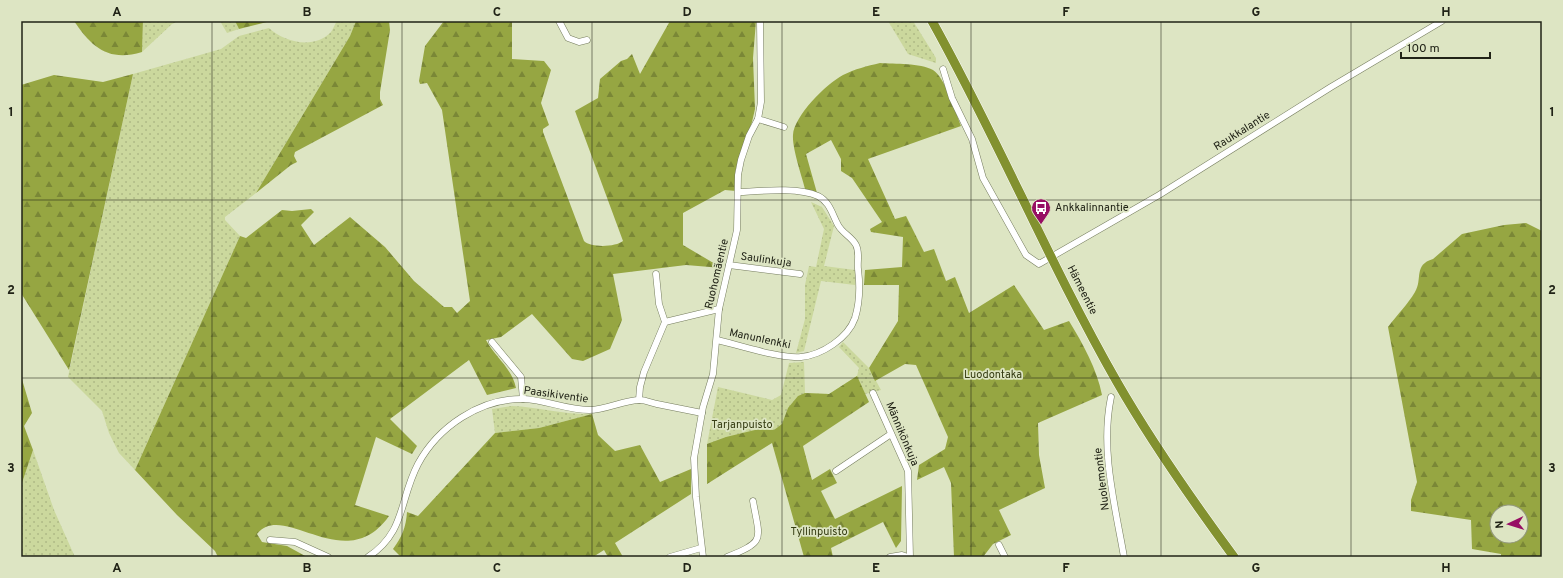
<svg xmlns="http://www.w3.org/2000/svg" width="1563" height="578" font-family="Overpass,sans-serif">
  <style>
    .grass { fill: url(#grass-dots) }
    .forest { fill: url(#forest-firs); fill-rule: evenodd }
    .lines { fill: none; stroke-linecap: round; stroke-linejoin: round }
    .minor-casing { stroke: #757c5e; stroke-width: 7 }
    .highway-casing { stroke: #fff; stroke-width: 10 }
    .minor { stroke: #fff; stroke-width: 6 }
    .highway { stroke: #82912f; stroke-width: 9 }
    .grid { fill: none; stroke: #212317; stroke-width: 1; stroke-opacity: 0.55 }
    .labels { text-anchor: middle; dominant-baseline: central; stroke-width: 3.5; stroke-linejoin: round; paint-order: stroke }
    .street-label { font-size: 11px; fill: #212317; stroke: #dde5c3 }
    .poi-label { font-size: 11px; fill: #212317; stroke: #dde5c3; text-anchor: start }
    .park-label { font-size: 11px; fill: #353c12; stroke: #dde5c3 }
    .neatline { fill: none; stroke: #212317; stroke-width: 1.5 }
    .grid-label { font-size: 13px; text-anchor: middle; font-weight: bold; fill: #212317 }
  </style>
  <defs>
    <pattern id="grass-dots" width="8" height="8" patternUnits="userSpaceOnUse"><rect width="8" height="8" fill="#cbd89d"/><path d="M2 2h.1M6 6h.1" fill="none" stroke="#aeb986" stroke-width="1.8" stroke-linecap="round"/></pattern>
    <pattern id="forest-firs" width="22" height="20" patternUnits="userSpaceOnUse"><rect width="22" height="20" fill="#96a642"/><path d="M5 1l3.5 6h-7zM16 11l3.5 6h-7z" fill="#7a8736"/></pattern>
  </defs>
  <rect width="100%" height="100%" fill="#dde5c3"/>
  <g class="grass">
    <polygon points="143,21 179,21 172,24 142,52"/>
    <polygon points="220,21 235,21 239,29 227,33"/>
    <path d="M 337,21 L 356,21 L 350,36 L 256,193 L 225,217 L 225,220 L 240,236 L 135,470 L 119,453 L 109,433 L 102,411 L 68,377 L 133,74 L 221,49 L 239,36 L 269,28 C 284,42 314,50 331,32 C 333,29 335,24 337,21 Z"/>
    <polygon points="888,21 913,21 936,58 936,63 908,54"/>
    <polygon points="811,202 822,207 834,226 824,266 855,270 855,285 821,281 804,351 796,353 805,319 805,285 809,266 816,267 824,229"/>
    <polygon points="843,342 869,368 881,390 865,394 860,384 707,484 707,444 718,387 772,400 781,395 789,363 804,362 805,393 829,394 857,376 859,368 839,347"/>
    <path d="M 512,406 C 539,407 565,415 592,414 L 539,428 L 495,433 L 492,409 Z"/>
    <polygon points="33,450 54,510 75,557 21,557 21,486"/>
  </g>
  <g class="forest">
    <path d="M 74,21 L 143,21 L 142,52 C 109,62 92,48 74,21 Z"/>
    <polygon points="235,21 266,21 267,22 239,29"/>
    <polygon points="356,21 389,21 390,30 380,92 380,99 383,105 295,152 294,156 297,162 291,165 256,193 350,36"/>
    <path d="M 444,21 L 512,21 L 512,59 L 544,61 L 551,70 L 541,103 L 549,125 L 543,129 L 543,132 L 584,241 C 591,248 616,247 623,241 L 575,111 L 598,98 L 600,79 L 621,61 L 627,59 L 632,54 L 640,74 L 670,21 L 756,21 L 753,58 L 755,109 L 752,122 L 739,157 L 735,173 L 736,191 L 725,190 L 683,213 L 683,245 L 722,268 L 686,265 L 613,274 L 622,320 L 610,349 L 583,361 L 572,359 L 532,314 L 501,337 L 486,340 C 495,357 512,368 516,388 L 487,395 L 469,360 L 390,419 L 417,446 L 412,454 L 376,437 L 355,505 L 389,516 C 345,578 284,500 257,534 L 262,542 L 287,546 L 307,557 L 218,557 L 215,551 L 177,515 L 135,470 L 240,236 L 246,238 L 282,210 L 292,211 L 311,209 L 314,212 L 301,225 L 314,245 L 350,217 L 385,247 L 414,281 L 444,307 L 452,307 L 457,313 L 470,301 L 442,110 L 427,83 L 420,84 L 419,81 L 425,46 Z"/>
    <path d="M 880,63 C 895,64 920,63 933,70 C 945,77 956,113 961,126 L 868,159 L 895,219 L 906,216 L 924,252 L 934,249 L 946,281 L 955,277 L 969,313 L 1014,285 L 1044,330 L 1069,321 C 1083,344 1097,369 1102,395 L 1038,423 L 1039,455 L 1045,488 L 999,510 L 1011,535 L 993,544 L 983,557 L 954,557 L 951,483 L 944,467 L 917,480 L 919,465 L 945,449 L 948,437 L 916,365 L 905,364 L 875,381 L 869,368 L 898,321 L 899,285 L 864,285 L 865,270 L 902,267 L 903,237 L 871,232 L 870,229 L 882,222 L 852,178 L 841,171 L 841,159 L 831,140 L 806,154 L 817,193 L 806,192 C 802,177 792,148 793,135 C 794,116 826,84 843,75 C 855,69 867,66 880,63 Z"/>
    <polygon points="133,74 69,370 21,293 21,85 54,75 103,82"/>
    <path d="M 1526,223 L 1542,231 L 1542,557 L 1501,557 L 1501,554 L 1472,549 L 1471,520 L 1411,511 L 1411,500 L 1417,482 L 1388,327 C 1397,315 1408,304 1415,292 C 1423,279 1413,265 1433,259 L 1462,234 L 1504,225 ZM 1497,512 L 1521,512 L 1521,536 L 1497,536 Z"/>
    <polygon points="21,376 32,413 24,426 33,450 21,486"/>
    <polygon points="857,376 869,402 803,446 812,480 830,469 837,483 821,491 835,519 902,486 901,541 896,548 883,522 831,548 833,557 804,557 772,443 707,484 707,444 726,437 755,430 774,430 782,424 788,408 798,396 805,393 829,394"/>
    <path d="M 592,414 L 598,435 L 615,451 L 640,445 L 660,482 L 691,469 L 691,494 L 615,543 L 623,557 L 608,557 L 604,550 L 593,557 L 401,557 L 393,549 C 402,537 406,527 407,512 L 418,516 L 495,433 L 539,428 Z"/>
  </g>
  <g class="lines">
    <g class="minor-casing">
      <g id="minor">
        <polyline points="559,21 568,38 579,42 587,40"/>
        <polyline points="943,69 952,98 972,139 983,178 1026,255 1039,264 1159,195 1331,87 1442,21"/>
        <polyline points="758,119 784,127"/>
        <polyline points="729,265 800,274"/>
        <polyline points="665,322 719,309"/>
        <path d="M 717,340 C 738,345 781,359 801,357 C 822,355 848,338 855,318 C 860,302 860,285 858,269 C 857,261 860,253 856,245 C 852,237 842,233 838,225 C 832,214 830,202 818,196 C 797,187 761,191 739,192"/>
        <polyline points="492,342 521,377 523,399"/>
        <polyline points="873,393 908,471 910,557"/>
        <path d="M 1111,397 C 1100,450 1115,505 1124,557"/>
        <polyline points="639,400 640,387 644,372 665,322 659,304 656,274"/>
        <polyline points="836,471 891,434"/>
        <polyline points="270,540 295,542 328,557"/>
        <polyline points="999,545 1005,557"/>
        <path d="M 368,557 C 406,532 399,500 418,464 C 438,427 480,398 524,399 C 546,400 567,410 589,410 C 606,410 624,400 640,400 C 645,400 652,403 657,404 C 672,407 687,410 702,413"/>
        <polyline points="670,557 701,548"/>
        <polyline points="703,557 696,497 694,458 703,407 713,374 719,309 737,230 738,175 741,160 749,136 758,119 761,102 760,21"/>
        <path d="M 727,557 C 766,541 760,541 753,501"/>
        <polyline points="890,557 902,555 908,557"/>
      </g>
    </g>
    <g class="highway-casing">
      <path id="highway" d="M 932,21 C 998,139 1050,265 1117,382 C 1152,443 1192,500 1234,557"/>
    </g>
    <use href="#minor" class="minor"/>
    <use href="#highway" class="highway"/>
  </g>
  <path class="grid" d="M 212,21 L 212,557M 402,21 L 402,557M 592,21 L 592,557M 782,21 L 782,557M 971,21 L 971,557M 1161,21 L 1161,557M 1351,21 L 1351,557M 21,200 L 1542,200M 21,378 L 1542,378"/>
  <defs>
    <g id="bus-pin" transform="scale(1)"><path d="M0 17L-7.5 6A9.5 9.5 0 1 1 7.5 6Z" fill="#970e64" stroke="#dde5c3"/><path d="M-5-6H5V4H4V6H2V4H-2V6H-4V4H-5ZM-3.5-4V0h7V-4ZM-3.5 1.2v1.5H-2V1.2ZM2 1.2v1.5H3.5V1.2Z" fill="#fff"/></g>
  </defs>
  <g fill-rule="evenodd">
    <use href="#bus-pin" x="1041" y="208"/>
  </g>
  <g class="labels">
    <g class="street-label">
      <text transform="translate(1242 131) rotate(-32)">Raukkalantie</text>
      <text transform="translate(766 260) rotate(8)">Saulinkuja</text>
      <text transform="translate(717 274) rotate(-77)">Ruohomäentie</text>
      <text transform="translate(1082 290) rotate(63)">Hämeentie</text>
      <text transform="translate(760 339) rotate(12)">Manunlenkki</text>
      <text transform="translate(556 395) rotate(8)">Paasikiventie</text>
      <text transform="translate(902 434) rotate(67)">Männikönkuja</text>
      <text transform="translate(1102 479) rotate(-97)">Nuolemontie</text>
    </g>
    <g class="poi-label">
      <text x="1055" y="208">Ankkalinnantie</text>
    </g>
    <g class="park-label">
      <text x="993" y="375">Luodontaka</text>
      <text x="742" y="425">Tarjanpuisto</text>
      <text x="819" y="532">Tyllinpuisto</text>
    </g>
  </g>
  <rect width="1563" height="578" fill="none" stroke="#dde5c3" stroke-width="44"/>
  <g transform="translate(1509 524) rotate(266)"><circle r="19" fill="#dde5c3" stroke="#92977e"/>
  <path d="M0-3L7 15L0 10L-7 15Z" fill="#970e64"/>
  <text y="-6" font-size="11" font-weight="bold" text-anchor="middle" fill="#212317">N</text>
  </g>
  <path d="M1401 52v6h89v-6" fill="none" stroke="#212317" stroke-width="2"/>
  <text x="1407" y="52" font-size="12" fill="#212317" stroke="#dde5c3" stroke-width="3" paint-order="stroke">100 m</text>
  <rect x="22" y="22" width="1519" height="534" class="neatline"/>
  <g class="grid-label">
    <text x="117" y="16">A</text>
    <text x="307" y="16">B</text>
    <text x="497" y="16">C</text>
    <text x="687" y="16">D</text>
    <text x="876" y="16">E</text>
    <text x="1066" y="16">F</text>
    <text x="1256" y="16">G</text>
    <text x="1446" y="16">H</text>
    <text x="11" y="116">1</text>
    <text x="1552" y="116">1</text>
    <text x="11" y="294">2</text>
    <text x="1552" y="294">2</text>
    <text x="11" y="472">3</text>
    <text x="1552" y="472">3</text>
    <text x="117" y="572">A</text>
    <text x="307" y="572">B</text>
    <text x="497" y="572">C</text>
    <text x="687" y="572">D</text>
    <text x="876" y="572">E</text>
    <text x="1066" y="572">F</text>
    <text x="1256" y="572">G</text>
    <text x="1446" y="572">H</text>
  </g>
</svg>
